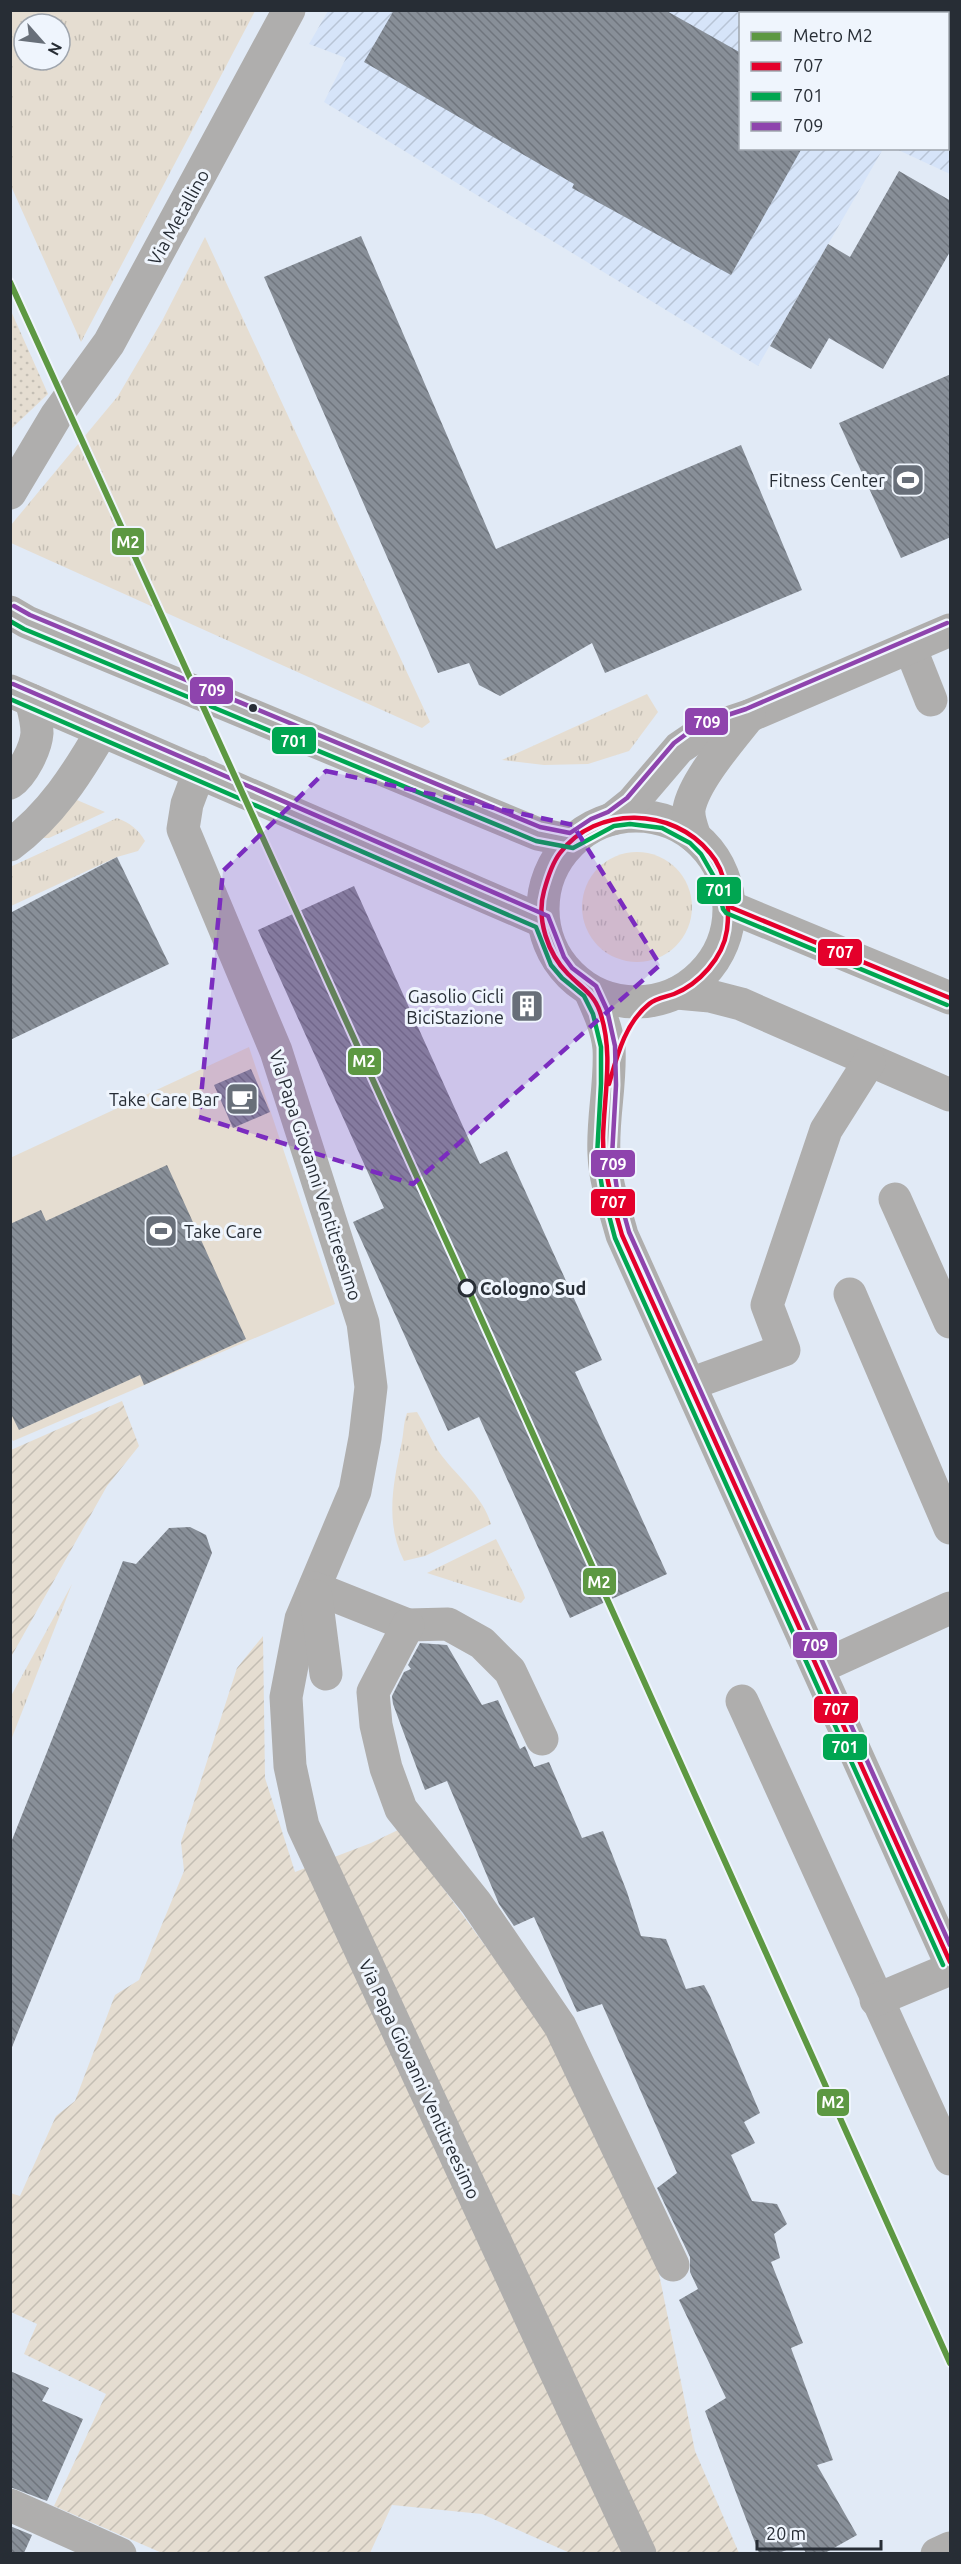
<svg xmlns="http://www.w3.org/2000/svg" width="961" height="2564" font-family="Ubuntu,sans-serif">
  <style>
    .industrial { fill: url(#industrial-furrows) }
    .grass { fill: url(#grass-tufts); fill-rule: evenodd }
    .park { fill: url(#park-dots) }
    .garden { fill: url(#garden-furrows) }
    .pitch { fill: #e5ddd1 }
    .building { fill: url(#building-back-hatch) }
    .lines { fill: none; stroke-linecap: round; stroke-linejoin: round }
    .minor { stroke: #afaead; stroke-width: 33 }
    .bus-1-casing { stroke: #eff5fd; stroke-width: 9 }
    .bus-2-casing { stroke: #eff5fd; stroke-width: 9 }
    .bus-3-casing { stroke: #eff5fd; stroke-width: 9 }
    .bus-1 { stroke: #e4002b; stroke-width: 4.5 }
    .bus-2 { stroke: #00a651; stroke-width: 4.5 }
    .bus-3 { stroke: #8e44ad; stroke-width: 4.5 }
    .metro-1-casing { stroke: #eff5fd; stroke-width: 10 }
    .metro-1 { stroke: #5d9842; stroke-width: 6 }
    .marked { fill: #7b2cbf; fill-opacity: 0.2; stroke: #7b2cbf; stroke-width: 4.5; stroke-dasharray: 12 8; stroke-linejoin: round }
    .bus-dot { fill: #272d35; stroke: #eff5fd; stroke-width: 2 }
    .stop-dot { fill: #eff5fd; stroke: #272d35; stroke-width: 3 }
    .labels { text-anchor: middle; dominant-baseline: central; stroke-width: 6; stroke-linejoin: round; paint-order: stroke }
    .street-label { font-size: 18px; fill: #272d35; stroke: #eff5fd }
    .poi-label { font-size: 18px; fill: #272d35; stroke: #eff5fd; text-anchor: end }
    .stop-label { font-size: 18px; font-weight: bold; fill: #272d35; stroke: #eff5fd; text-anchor: start }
    .line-badge { stroke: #eff5fd; stroke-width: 2 }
    .badge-label { font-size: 16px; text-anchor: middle; font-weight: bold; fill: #fff }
  </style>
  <defs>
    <pattern id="industrial-furrows" width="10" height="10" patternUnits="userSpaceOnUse" patternTransform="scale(1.5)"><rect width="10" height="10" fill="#d6e4f9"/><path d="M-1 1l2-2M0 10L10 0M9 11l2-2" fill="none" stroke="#b8c4d6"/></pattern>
    <pattern id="grass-tufts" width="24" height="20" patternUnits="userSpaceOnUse" patternTransform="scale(1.5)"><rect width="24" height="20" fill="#e5ddd1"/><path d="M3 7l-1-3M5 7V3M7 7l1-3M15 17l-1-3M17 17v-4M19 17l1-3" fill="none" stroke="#c4beb4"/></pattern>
    <pattern id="park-dots" width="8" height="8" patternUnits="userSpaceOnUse" patternTransform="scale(1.5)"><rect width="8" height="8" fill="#e5ddd1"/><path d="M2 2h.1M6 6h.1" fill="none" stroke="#c4beb4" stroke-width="1.8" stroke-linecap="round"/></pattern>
    <pattern id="garden-furrows" width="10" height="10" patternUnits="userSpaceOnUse" patternTransform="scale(1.5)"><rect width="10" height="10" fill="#e5ddd1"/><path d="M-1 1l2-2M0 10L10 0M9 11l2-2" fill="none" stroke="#c4beb4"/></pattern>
    <pattern id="building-back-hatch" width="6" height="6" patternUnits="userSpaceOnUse" patternTransform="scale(1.5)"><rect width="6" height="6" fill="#888f98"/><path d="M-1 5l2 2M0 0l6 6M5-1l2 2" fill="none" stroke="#6f757d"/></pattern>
  </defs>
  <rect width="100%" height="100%" fill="#e1eaf6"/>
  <polygon class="industrial" points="328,11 950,11 950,174 896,149 948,148 948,14 740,14 740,148 883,149 758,366 324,102 346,58 309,44"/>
  <g class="grass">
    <path d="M 10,11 L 255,11 L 81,342 L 11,186 ZM 24,24 L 60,24 L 60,60 L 24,60 Z"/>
    <polygon points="205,237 430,722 422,728 11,543 11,525 118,396 162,321"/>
    <polygon points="647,694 658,712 629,751 588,764 544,765 502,760"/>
    <polygon points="77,800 105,812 49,838 40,838 56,825"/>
    <path d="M 117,818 C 130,823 138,829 145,841 L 138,851 L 117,857 L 11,906 L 10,867 Z"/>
    <circle cx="637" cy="907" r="55"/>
    <path d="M 417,1412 C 426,1426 432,1443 442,1456 C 459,1478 483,1497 491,1524 L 425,1556 L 404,1561 C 385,1523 393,1485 401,1446 C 404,1434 403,1424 407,1413 Z"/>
    <polygon points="496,1539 523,1592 525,1598 521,1603 427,1573"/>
    <polygon points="72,1584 11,1740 11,1696"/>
  </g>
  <polygon class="park" points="11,311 48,394 11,429 10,429"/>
  <g class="garden">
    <polygon points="122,1401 139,1446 107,1486 11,1657 11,1450"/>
    <polygon points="263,1636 265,1778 295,1872 371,1843 400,1829 565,2055 656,2259 695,2451 739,2553 570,2553 482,2514 392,2505 370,2553 162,2553 54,2506 106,2394 24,2354 37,2324 11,2312 10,2193 20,2196 56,2116 75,2101 115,1995 139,1980 184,1871 181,1842 237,1668"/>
  </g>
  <polygon class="pitch" points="249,1047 335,1304 13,1441 10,1436 10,1158"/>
  <g class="building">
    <polygon points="394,10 665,10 741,53 741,148 802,148 731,275 572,188 574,184 364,62"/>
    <polygon points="899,171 951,201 951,250 883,369 829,338 811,369 770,346 828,244 850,257"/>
    <polygon points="361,236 496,549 741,445 802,590 605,673 592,643 500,696 479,685 469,663 438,673 264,277"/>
    <polygon points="951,374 951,537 901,558 839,423"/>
    <polygon points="117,857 169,964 10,1040 10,913"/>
    <polygon points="354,886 480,1164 507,1151 602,1360 575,1372 667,1574 570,1618 479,1417 448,1431 353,1222 384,1208 258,930"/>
    <polygon points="251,1069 270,1112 233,1128 214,1085"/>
    <polygon points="167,1165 246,1339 144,1385 140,1375 19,1430 10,1412 10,1224 41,1210 46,1221"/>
    <polygon points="190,1527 206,1535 212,1553 10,2052 10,1845 123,1561 136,1564 169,1528"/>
    <polygon points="420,1643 447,1645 482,1705 498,1700 520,1749 525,1746 534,1767 549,1762 582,1838 603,1831 627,1892 641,1936 666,1939 686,1989 704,1985 710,1996 760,2113 744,2122 755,2143 731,2155 752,2201 777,2204 787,2224 774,2234 780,2258 771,2262 803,2343 791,2348 833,2460 817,2465 857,2535 825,2553 806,2553 801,2544 779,2553 759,2553 705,2411 726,2398 679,2300 698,2289 690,2272 690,2257 657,2188 677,2173 602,2004 577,2012 534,1917 514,1926 499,1904 447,1781 425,1790 393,1704 392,1696 404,1672 411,1669 408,1665"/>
    <polygon points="10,2371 49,2388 42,2401 83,2419 47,2501 10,2487"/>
    <polygon points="10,2526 32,2535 24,2553 10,2553"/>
  </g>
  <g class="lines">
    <g class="minor">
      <polyline points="10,493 56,416 109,343 289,10"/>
      <polyline points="10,612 27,622 538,834 572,841"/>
      <polyline points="910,647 931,700"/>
      <polyline points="10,691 542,921"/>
      <polyline points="199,772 187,804 183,829 276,1051 363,1323 371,1387 365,1438 355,1491 301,1619 286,1697 290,1766 303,1826 640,2554"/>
      <path d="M 10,783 C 23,774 36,748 37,733 C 37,721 34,711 31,700"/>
      <circle cx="636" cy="909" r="93"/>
      <polyline points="612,819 632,803 679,748 704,731 749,716 950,630"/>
      <path d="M 695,837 C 692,828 688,818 689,809 C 694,781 731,739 749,716"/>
      <path d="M 10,845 C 51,815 77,774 102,731"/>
      <polyline points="730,907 950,998"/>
      <path d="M 590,991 C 598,1009 607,1028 609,1048 C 611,1084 602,1119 604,1154 C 605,1182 615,1209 622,1235 L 950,1962"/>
      <polyline points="677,993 710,996 741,1004 950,1095"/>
      <polyline points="895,1199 950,1322"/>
      <polyline points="850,1294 950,1528"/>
      <polyline points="690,1384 784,1350 767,1305 826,1130 869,1062"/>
      <polyline points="315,1588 408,1625 448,1624 482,1643 510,1671 542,1739"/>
      <polyline points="316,1596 326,1674"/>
      <polyline points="408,1625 373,1692 376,1725 386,1768 401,1809 476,1903 560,2026 673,2265"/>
      <polyline points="818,1668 950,1608"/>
      <polyline points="742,1701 950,2159"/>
      <polyline points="876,2000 950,1969"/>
      <polyline points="10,2505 120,2554"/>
      <polyline points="937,2554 950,2548"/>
    </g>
    <g class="bus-1-casing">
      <g id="bus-1">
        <polyline points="730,907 950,998"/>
        <path d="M 609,1084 C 617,1056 625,1023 649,1004 C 656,998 666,997 674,994 C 699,984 723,958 727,930 C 730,906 727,872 710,853 C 673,807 596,805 560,853 C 553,862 547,880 544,891 C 536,919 548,954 568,974 C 581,987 594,994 600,1012 C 614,1053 604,1095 603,1138 C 603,1171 613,1203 622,1235 L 950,1962"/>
      </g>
    </g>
    <g class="bus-2-casing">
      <g id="bus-2">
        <polyline points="10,621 24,629 536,841 573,848 614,826 630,824 662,828 690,843 701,854 717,882 723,909 726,913 947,1005"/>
        <polyline points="10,699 536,927 551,965 562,978 584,996 593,1014 601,1047 601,1084 597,1156 603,1193 615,1238 943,1965"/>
      </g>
    </g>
    <g class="bus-3-casing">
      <g id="bus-3">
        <polyline points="14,606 30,615 540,827 570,833 591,819 608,812 627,798 674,743 700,724 746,709 947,623"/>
        <polyline points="13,684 548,916 564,957 572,968 596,986 607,1010 615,1046 616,1085 612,1156 617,1189 629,1232 950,1945"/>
      </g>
    </g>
    <use href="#bus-1" class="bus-1"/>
    <use href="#bus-2" class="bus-2"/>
    <use href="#bus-3" class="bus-3"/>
    <g class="metro-1-casing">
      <polyline id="metro-1" points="10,282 467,1287 950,2363"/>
    </g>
    <use href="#metro-1" class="metro-1"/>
  </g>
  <path class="marked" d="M 326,771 L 573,825 L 660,965 L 413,1184 L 199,1117 L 223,871 Z"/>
  <defs>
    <g id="stadium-square" transform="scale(1.725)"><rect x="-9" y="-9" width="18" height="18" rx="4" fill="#686f79" stroke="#eff5fd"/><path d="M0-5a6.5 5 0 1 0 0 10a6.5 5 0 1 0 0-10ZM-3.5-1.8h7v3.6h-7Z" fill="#fff"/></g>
    <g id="building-square" transform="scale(1.725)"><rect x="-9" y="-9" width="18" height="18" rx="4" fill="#686f79" stroke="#eff5fd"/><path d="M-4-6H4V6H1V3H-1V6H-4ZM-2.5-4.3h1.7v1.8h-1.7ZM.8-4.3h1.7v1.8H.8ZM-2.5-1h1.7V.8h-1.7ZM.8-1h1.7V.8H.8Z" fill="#fff"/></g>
    <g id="cafe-square" transform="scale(1.725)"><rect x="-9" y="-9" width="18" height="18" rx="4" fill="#686f79" stroke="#eff5fd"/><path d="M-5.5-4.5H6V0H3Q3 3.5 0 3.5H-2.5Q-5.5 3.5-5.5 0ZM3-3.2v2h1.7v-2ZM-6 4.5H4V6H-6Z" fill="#fff"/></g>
  </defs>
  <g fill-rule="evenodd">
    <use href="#stadium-square" x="908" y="480"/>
    <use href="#building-square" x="527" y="1006"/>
    <use href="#cafe-square" x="242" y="1099"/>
    <use href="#stadium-square" x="161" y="1231"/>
  </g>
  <circle class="bus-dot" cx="253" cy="708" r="5"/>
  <circle class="stop-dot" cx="467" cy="1288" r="8"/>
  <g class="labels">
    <g class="street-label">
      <text transform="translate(178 217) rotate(-61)">Via Metallino</text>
      <text transform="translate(316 1175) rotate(72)">Via Papa Giovanni Ventitreesimo</text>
      <text transform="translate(420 2079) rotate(65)">Via Papa Giovanni Ventitreesimo</text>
    </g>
    <g class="poi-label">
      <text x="885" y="480">Fitness Center</text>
      <text x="504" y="996">Gasolio Cicli<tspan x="504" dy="21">BiciStazione</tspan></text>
      <text x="219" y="1099">Take Care Bar</text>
      <text x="184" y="1231" text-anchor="start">Take Care</text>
    </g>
    <g class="stop-label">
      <text x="480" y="1288">Cologno Sud</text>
    </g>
  </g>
  <g class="line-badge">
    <rect x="111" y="527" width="34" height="29" rx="6" fill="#5d9842"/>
    <rect x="189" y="676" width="45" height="29" rx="6" fill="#8e44ad"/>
    <rect x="684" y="707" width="45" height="29" rx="6" fill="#8e44ad"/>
    <rect x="271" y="726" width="46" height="29" rx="6" fill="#00a651"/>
    <rect x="696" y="876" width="46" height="29" rx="6" fill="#00a651"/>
    <rect x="817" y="938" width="46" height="29" rx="6" fill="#e4002b"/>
    <rect x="347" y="1047" width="35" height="29" rx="6" fill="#5d9842"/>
    <rect x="590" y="1149" width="46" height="29" rx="6" fill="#8e44ad"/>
    <rect x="590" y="1188" width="46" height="29" rx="6" fill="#e4002b"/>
    <rect x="582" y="1567" width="35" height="29" rx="6" fill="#5d9842"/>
    <rect x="792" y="1631" width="46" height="28" rx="6" fill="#8e44ad"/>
    <rect x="813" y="1695" width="46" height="29" rx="6" fill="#e4002b"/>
    <rect x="822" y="1733" width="46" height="28" rx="6" fill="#00a651"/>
    <rect x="816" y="2088" width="34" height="29" rx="6" fill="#5d9842"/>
  </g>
  <g class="badge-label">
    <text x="128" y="548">M2</text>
    <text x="212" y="696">709</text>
    <text x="707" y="728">709</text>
    <text x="294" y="747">701</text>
    <text x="719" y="896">701</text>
    <text x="840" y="958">707</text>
    <text x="364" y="1067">M2</text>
    <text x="613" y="1170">709</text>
    <text x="613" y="1208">707</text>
    <text x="599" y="1588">M2</text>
    <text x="815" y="1651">709</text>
    <text x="836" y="1715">707</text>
    <text x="845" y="1753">701</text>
    <text x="833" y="2108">M2</text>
  </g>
  <rect width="961" height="2564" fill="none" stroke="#272d35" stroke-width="24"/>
  <rect x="739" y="12" width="210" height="138" fill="#eff5fd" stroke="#9fa5ad" stroke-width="1.5"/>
  <rect x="751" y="32" width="30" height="9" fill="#5d9842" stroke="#9fa5ad" stroke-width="1.5"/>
  <text x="793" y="42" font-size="18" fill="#272d35">Metro M2</text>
  <rect x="751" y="62" width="30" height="9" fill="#e4002b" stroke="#9fa5ad" stroke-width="1.5"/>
  <text x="793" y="72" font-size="18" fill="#272d35">707</text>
  <rect x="751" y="92" width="30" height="9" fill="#00a651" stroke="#9fa5ad" stroke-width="1.5"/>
  <text x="793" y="102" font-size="18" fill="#272d35">701</text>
  <rect x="751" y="122" width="30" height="9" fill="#8e44ad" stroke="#9fa5ad" stroke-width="1.5"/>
  <text x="793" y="132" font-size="18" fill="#272d35">709</text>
  <g transform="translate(42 42) rotate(118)"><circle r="28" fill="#eff5fd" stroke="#9fa5ad" stroke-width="1.5"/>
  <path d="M0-4.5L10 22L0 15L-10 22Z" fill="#686f79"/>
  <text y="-9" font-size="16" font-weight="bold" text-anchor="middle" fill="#272d35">N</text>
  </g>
  <path d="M757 2540v9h124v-9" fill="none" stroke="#272d35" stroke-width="3"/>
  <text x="766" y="2540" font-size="18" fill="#272d35" stroke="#eff5fd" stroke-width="4.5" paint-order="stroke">20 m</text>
</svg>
